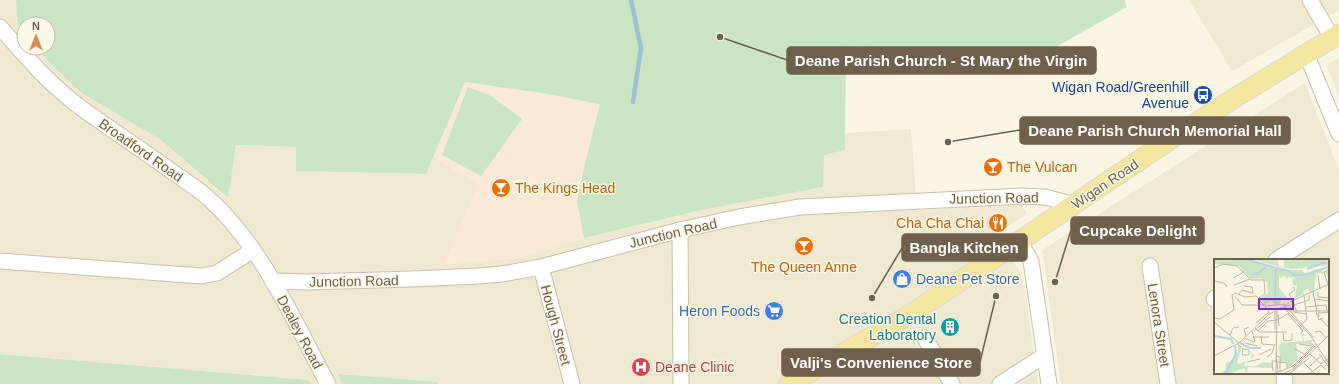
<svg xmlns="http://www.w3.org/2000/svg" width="1339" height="384" font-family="Helvetica,sans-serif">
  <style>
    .residential { fill: #f0e9d2; fill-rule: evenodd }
    .commercial { fill: #f9e9d7 }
    .green { fill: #c9e5c3 }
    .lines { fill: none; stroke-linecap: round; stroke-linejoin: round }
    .stream { stroke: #a0bfd2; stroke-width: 4.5 }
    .minor-casing { stroke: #c9bfaa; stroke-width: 17 }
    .major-casing { stroke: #dcd9d4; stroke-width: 21 }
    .minor { stroke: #fff; stroke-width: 15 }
    .major { stroke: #f3e6a0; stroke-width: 19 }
    .labels { text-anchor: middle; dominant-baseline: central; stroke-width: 3; stroke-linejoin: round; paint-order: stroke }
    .transit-label { font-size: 14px; fill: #164399; stroke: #fdf9e8; text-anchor: end }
    .street-label { font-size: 14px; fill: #6f604b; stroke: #fdf9e8 }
    .food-label { font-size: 14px; fill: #c56008; stroke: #fdf9e8; text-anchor: start }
    .shop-label { font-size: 14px; fill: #366cbe; stroke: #fdf9e8; text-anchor: start }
    .culture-label { font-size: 14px; fill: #0d838f; stroke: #fdf9e8; text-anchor: end }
    .health-label { font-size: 14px; fill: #be3a42; stroke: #fdf9e8; text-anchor: start }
    .inset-river { fill: none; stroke: #b9d2e1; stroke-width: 2 }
    .inset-road { fill: none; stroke: #beb6a1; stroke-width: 1 }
    .view { fill: #7b2cbf; fill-opacity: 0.15; stroke: #7b2cbf; stroke-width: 2 }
    .inset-edge { fill: none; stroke: #6f604b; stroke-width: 2 }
    .leader { fill: none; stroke: #6f604b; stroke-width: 1.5 }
    .callout-dot { fill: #6f604b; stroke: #fdf9e8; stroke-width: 1.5 }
    .callout { fill: #6f604b; stroke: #6f604b; stroke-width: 1.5 }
    .callout-label { font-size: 15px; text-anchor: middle; font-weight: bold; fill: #fff }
  </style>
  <rect width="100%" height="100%" fill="#faf6e3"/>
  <g class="residential">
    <polygon points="0,0 16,0 18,24 24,31 24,48 37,48 46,59 80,92 161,140 227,198 236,145 296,147 296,171 425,174 433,157 479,184 445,264 520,258 584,238 702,210 823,187 823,155 845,150 845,133 911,129 917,210 1021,204 1027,214 996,234 1020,272 1025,290 1038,384 311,384 308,380 0,354"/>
    <polygon points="1189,0 1339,0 1339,10 1232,71"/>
    <polygon points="1339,58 1339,97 1326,65"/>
    <path d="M 1305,83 L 1339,170 L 1339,384 L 1061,384 L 1042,250 ZM 1215,260 L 1328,260 L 1328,373 L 1215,373 Z"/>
  </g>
  <polygon class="commercial" points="465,82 541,93 601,104 585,163 577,202 584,238 520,258 444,264 479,184 433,157"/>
  <g class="green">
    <polygon points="16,0 1125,0 1127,7 1045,53 846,46 845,150 824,155 823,187 702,210 584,238 577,202 585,163 600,104 541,93 465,82 426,174 296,171 296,147 236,145 228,198 161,140 80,92 46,59 37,48 48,48 48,24 24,24 24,31 18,24"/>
    <polygon points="468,87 491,96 522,119 481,176 442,155"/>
    <polygon points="0,354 308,380 311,384 0,384"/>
    <polygon points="337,374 439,382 438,384 343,384"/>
  </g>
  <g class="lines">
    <polyline class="stream" points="631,0 641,48 633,102"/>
    <g class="minor-casing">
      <g id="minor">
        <polyline points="1310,0 1332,38"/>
        <path d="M 0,27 C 26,57 51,86 84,110 C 112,130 142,150 170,170 C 182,179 196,187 207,197 C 261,244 294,321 328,384"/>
        <polyline points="1306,53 1339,134"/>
        <polyline points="680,230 681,384"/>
        <polyline points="1020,242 1031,261 1049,384"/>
        <polyline points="1276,260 1339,220"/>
        <polyline points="0,261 201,276 217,273 253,250"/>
        <polyline points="1150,266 1168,384"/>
        <polyline points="541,267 572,384"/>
        <polyline points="272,281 309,282 412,279 478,276 502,274 541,267 680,230 739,217 800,207 1022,196 1045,197 1075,205"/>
        <polyline points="1214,299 1215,298"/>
        <polyline points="925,338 952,384"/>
        <polyline points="1284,373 1285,384"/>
        <polyline points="1000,384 1045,355"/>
      </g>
    </g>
    <g class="major-casing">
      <polyline id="major" points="789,384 911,314 1171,139 1236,97 1339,34"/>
    </g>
    <use href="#minor" class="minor"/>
    <use href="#major" class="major"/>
  </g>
  <defs>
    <g id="bus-disc" transform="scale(1)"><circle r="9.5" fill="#1a4fb4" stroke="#fdf9e8"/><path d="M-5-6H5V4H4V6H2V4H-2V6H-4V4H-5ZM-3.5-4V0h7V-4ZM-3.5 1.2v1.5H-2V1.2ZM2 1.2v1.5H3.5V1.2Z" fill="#fff"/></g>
    <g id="bar-disc" transform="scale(1)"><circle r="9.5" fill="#e8710a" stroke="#fdf9e8"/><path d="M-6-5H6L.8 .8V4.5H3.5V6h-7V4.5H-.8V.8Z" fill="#fff"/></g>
    <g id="restaurant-disc" transform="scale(1)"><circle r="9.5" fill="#e8710a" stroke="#fdf9e8"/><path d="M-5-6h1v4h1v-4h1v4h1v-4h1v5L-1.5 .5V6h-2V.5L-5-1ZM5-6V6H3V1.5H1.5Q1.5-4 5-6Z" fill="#fff"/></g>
    <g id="shop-disc" transform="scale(1)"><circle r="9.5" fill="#3f7fe0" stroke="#fdf9e8"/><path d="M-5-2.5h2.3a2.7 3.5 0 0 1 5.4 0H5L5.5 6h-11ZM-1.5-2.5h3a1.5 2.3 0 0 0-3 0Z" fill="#fff"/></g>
    <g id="supermarket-disc" transform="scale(1)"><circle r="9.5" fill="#3f7fe0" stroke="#fdf9e8"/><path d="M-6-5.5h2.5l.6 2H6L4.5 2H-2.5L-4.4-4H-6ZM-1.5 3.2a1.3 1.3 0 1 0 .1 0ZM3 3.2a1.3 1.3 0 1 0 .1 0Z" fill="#fff"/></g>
    <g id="building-disc" transform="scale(1)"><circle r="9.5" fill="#0f9aa8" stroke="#fdf9e8"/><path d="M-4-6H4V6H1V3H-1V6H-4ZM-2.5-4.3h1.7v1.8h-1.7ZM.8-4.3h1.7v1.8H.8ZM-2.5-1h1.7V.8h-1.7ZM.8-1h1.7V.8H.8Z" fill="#fff"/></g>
    <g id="hospital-disc" transform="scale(1)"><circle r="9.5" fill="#e0444e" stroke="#fdf9e8"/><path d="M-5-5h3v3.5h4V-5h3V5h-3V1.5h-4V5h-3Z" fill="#fff"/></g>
  </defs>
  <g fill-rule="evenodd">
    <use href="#bus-disc" x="1203" y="95"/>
    <use href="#bar-disc" x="993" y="167"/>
    <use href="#bar-disc" x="501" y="188"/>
    <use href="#restaurant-disc" x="998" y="223"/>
    <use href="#bar-disc" x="804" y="246"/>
    <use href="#shop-disc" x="902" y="279"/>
    <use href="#supermarket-disc" x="774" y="311"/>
    <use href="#building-disc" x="950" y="327"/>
    <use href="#hospital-disc" x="641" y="367"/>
  </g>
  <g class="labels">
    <g class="transit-label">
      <text x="1189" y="87">Wigan Road/Greenhill<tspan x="1189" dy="16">Avenue</tspan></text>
    </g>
    <g class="street-label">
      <text transform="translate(141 150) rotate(35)">Broadford Road</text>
      <text transform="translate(1105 184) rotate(-34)">Wigan Road</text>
      <text transform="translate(994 198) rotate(-1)">Junction Road</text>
      <text transform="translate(673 233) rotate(-13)">Junction Road</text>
      <text transform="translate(354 281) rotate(-1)">Junction Road</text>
      <text transform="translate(556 325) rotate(75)">Hough Street</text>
      <text transform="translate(1159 325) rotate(81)">Lenora Street</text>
      <text transform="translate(300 332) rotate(62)">Dealey Road</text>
    </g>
    <g class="food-label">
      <text x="1007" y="167">The Vulcan</text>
      <text x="515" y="188">The Kings Head</text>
      <text x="984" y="223" text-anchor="end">Cha Cha Chai</text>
      <text x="804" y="267" text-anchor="middle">The Queen Anne</text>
    </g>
    <g class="shop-label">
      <text x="916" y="279">Deane Pet Store</text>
      <text x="760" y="311" text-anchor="end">Heron Foods</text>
    </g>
    <g class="culture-label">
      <text x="936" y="319">Creation Dental<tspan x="936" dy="16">Laboratory</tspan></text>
    </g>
    <g class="health-label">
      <text x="655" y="367">Deane Clinic</text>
    </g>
  </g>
  <g transform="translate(1214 259)">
    <rect width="115" height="115" fill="#faf6e3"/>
    <path d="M 0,0 L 31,0 L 64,11 L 88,11 L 91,15 L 98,14 L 99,11 L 115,8 L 106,10 L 110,13 L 115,12 L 115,17 L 111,13 L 110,14 L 102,15 L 100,32 L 96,34 L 94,29 L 90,32 L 89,30 L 90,35 L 81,39 L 83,25 L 80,27 L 78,21 L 81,19 L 74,18 L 73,21 L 72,18 L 68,17 L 68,20 L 65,17 L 65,29 L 74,40 L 67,41 L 66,45 L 60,45 L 58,42 L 51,45 L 45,39 L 54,34 L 53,23 L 47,19 L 37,20 L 25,7 L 0,5 ZM 39,0 L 63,0 L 65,7 L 70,8 L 70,1 L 67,0 L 113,0 L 115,6 L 78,10 L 58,6 ZM 87,74 L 92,76 L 89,77 L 90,82 L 99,81 L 97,84 L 102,86 L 82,85 L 84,101 L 73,109 L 73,104 L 66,103 L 65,87 L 67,84 L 89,82 ZM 24,85 L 28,91 L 27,90 L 23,104 L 25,105 L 36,100 L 38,94 L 41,97 L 32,102 L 30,107 L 42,107 L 49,103 L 58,104 L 58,109 L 34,108 L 33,115 L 30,109 L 15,115 L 5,115 L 12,111 L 12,104 L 16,103 L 21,96 L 20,87 L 24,95 Z" fill="#c9e5c3"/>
    <path class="inset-river" d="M 32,0 L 62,9 L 61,43M 62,9 L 75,12 L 79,16 L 90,16 L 115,8M 93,10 L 112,3M 38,15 L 45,14 L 52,7M 0,77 L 17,80 L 19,85M 26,84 L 36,89 L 47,89M 11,115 L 22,95 L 21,87"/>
    <path class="inset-road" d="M 0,9 L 9,5 L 23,7 L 37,21 L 50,21 L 51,34 L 44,40M 104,16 L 106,30M 19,19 L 30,13M 0,22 L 10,24 L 13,28M 20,26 L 36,20M 114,26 L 110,13 L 115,11M 30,27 L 38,28 L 39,35M 79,28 L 81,31 L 75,35 L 79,41M 99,33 L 103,53M 104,33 L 104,38 L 115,39M 25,35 L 28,31 L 38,34M 18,36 L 21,34 L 31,38 L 42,37 L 57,55M 21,37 L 28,46 L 52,46M 101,40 L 115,42M 78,41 L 83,53M 71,46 L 72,51 L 96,76 L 115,105M 80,46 L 95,41 L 95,36M 52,47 L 71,45M 92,48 L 112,46 L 113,52M 69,49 L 76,46 L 77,52M 61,52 L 61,71M 72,52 L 115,52M 76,52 L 100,79M 79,53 L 93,55M 102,53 L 105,61 L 109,59M 64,55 L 65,67M 74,55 L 89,72 L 87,74M 105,58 L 104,54 L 115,53M 0,59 L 6,60 L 20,51 L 18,36M 106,59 L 115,69M 0,63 L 25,84 L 0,97M 42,64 L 55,53M 85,68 L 93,60 L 90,37M 41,69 L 45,73 L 73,73M 40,72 L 57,57M 44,72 L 54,62 L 63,61 L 75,54M 69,73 L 70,82 L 78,81 L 78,74M 101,73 L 106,72 L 112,79M 16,76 L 19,69 L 25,68M 32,77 L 30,70 L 35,68M 47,77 L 48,85 L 60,86M 40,78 L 55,78M 30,79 L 41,83 L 38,72M 25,84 L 54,56 L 80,41 L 115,25M 31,84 L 43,87M 24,85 L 29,90 L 35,91 L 35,96 L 28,96 L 29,90M 85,85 L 98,87M 81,90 L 92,96M 62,94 L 64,113M 96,95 L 107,105 L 115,99M 105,95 L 114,107M 45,96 L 57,90M 63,97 L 66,98 L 66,113M 53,98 L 58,94 L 61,85M 33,103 L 46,100M 63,103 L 73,104 L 73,110M 89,103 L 101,115M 96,107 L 108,96M 79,109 L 101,87M 59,112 L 58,102 L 62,102M 62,114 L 79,107 L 99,87 L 102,88M 62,115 L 63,51M 69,115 L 81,109 L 115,76M 75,115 L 95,99M 95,115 L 107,106 L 112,111"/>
    <path class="view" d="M 45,40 L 79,40 L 79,50 L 45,50 Z"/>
    <rect width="115" height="115" class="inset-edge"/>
  </g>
  <path class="leader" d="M720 37L787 60M948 142L1020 130M1055 282L1071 230M872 298L902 248M996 296L980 362"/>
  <g class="callout-dot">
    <circle cx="720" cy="37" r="4"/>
    <circle cx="948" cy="142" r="4"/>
    <circle cx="1055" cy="282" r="4"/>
    <circle cx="872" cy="298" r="4"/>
    <circle cx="996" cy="296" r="4"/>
  </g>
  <g class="callout">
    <rect x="787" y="47" width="309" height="27" rx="4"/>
    <rect x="1020" y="117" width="270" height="27" rx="4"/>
    <rect x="1071" y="217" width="133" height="27" rx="4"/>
    <rect x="902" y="234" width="125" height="27" rx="4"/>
    <rect x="782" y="349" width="198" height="27" rx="4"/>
  </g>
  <g class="callout-label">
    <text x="941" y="66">Deane Parish Church - St Mary the Virgin</text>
    <text x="1155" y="136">Deane Parish Church Memorial Hall</text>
    <text x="1138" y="236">Cupcake Delight</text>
    <text x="964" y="253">Bangla Kitchen</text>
    <text x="881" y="368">Valji's Convenience Store</text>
  </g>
  <g transform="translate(36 36)"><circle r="19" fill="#fdf9e8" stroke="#c4bca9"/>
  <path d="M0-3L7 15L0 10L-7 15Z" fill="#d98e52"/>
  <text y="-6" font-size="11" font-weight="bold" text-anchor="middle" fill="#6f604b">N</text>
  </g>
</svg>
